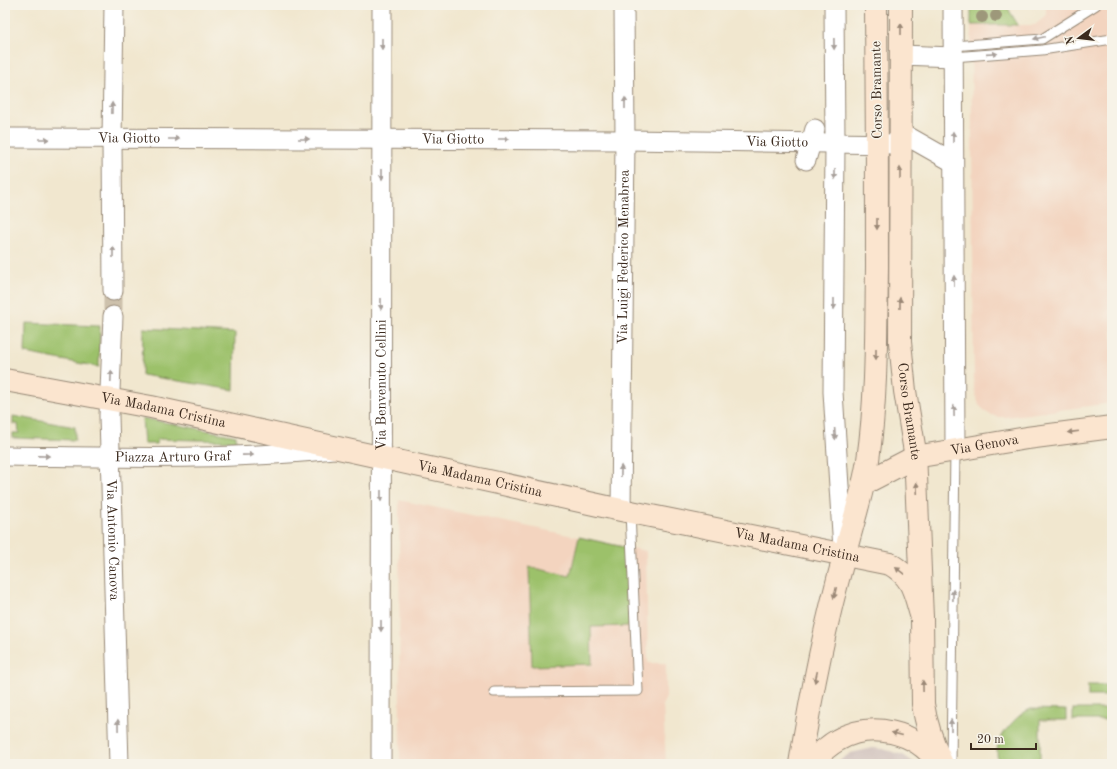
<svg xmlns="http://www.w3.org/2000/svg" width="1117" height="769" font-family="'Old Standard TT',serif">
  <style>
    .built { fill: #f3d4bf }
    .railway { fill: #cfc0bb }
    .green { fill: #9cc16b; stroke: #6c7644 }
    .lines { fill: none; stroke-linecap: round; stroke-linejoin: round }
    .street-tunnel { stroke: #cdc1ac; stroke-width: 19; stroke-dasharray: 19 10; stroke-linecap: butt }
    .lane-casing { stroke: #968876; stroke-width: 11 }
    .street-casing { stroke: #968876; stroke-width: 21 }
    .secondary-casing { stroke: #968876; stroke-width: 24 }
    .lane { stroke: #fff; stroke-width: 9 }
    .street { stroke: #fff; stroke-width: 19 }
    .secondary { stroke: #fbe5cf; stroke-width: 22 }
    .tree { fill: #9d987a }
    .oneway { fill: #9b8876 }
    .oneway2 { fill: #a79f9a }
    .labels { text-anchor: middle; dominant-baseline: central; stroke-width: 3; stroke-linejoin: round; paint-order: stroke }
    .street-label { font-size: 14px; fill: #3b2a1e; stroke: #f7f3e8 }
  </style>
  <rect width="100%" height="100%" fill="#f7f3e8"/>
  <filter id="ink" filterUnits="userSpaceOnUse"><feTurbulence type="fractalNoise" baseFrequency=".025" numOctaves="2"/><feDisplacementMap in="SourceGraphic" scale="8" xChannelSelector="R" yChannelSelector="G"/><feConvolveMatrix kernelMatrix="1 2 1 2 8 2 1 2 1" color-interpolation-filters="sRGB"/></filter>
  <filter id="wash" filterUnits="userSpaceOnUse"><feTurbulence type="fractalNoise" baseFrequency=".012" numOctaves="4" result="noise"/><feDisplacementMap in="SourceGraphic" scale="16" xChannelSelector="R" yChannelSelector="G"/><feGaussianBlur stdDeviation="0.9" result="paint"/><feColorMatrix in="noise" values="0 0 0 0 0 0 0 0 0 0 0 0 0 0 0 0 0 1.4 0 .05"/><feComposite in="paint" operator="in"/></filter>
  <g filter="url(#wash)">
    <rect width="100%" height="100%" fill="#f1e7cf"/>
    <g class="built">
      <polygon points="971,5 1006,5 1018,25 1035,25 1046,16 1046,5 1112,5 1112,403 1006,417 997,417 987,413 979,405 974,388"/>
      <polygon points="399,500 646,551 648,663 666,663 666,697 663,704 666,764 400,764"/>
    </g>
    <polygon class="railway" points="873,748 883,749 903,755 916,764 834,764 851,753"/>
    <g class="green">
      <polygon points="971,5 1006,5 1018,25 971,25"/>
      <polygon points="26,323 100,326 99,367 25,353"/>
      <polygon points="143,328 235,333 234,390 142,375"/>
      <polygon points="13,416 75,427 75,440 13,438 13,433 19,433 18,424 13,424"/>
      <polygon points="142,418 236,436 236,441 158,439 156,444 144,444"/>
      <polygon points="579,537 628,548 632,626 591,627 592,664 532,666 529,567 570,576"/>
      <rect x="1088" y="685" width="24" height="11"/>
      <path d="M 1031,709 L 1066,710 L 1066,720 L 1040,720 L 1040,764 L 999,764 C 997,757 996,750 999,742 C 1004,730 1019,713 1031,709 Z"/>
      <rect x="1073" y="709" width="39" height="11"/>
    </g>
  </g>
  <g filter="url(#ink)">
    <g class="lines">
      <polyline class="street-tunnel" points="113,291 113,316"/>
      <g class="lane-casing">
        <g id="lane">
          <polyline points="953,46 1042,39 1096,5"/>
          <polyline points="953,57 1042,50 1112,39"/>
          <polyline points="494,692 638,691 630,512"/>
          <polyline points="951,764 955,450"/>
        </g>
      </g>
      <g class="street-casing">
        <g id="street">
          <polyline points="834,5 835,143 833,392 843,549"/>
          <polyline points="953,5 955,450"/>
          <polyline points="901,55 953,57"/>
          <polyline points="900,132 953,162"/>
          <path id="s1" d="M 5,138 L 625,140 L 900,144"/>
          <polyline points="806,160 815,129"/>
          <polyline points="113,291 112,139 114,5"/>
          <path id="s2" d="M 113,316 L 109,416 L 119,764"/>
          <path id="s3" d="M 5,456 C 113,457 225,461 333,449"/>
          <path id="s4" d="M 621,510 L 625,140 L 624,5"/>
          <path id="s5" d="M 381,764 L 382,5"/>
        </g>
      </g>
      <g class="secondary-casing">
        <g id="secondary">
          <path id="s6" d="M 901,5 L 900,342 L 905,391 L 915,452 L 922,618 L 923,704 C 926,725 933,744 942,764"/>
          <path id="s7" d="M 5,380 L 151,407 L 621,510 L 890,564 C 914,578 914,593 922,618"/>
          <path id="s8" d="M 863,484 L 915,457 L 1027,438 L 1112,427"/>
          <path d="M 800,764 C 811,695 825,625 844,557 C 852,525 863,493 868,460 C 877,396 876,332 877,267 C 877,180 877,92 876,5"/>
          <path d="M 809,764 C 818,755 827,746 838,740 C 871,721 916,731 938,763"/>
        </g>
      </g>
      <use href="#lane" class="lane"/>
      <use href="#street" class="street"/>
      <use href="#secondary" class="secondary"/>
    </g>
    <g class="tree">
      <circle cx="996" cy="16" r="6"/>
      <circle cx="982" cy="17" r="6"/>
    </g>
    <defs><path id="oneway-solid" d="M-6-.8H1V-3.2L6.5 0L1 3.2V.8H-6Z"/></defs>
    <g class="oneway">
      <use href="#oneway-solid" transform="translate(901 29) rotate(-90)"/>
      <use href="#oneway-solid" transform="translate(900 173) rotate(-90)"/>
      <use href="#oneway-solid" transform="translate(877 224) rotate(90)"/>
      <use href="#oneway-solid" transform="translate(900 303) rotate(-90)"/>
      <use href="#oneway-solid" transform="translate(876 354) rotate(90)"/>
      <use href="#oneway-solid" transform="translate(1073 432) rotate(173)"/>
      <use href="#oneway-solid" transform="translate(917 488) rotate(-93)"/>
      <use href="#oneway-solid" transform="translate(900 571) rotate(-143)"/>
      <use href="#oneway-solid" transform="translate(835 593) rotate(103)"/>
      <use href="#oneway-solid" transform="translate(816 677) rotate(103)"/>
      <use href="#oneway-solid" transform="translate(923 686) rotate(-91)"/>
      <use href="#oneway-solid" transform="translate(897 734) rotate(-165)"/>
    </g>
    <g class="oneway2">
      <use href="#oneway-solid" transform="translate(1039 38) rotate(168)"/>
      <use href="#oneway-solid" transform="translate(382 44) rotate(90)"/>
      <use href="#oneway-solid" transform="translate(834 44) rotate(89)"/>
      <use href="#oneway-solid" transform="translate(992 54) rotate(-4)"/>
      <use href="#oneway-solid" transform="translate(625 103) rotate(-90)"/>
      <use href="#oneway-solid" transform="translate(112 108) rotate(-89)"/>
      <use href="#oneway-solid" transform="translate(953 137) rotate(-90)"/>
      <use href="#oneway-solid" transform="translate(44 139)"/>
      <use href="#oneway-solid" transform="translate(174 139)"/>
      <use href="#oneway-solid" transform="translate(304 139)"/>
      <use href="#oneway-solid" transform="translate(504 139)"/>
      <use href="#oneway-solid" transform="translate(382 174) rotate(90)"/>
      <use href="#oneway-solid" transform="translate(835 174) rotate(90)"/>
      <use href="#oneway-solid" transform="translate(113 252) rotate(-90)"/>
      <use href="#oneway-solid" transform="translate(954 281) rotate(-90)"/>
      <use href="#oneway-solid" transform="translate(381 304) rotate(90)"/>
      <use href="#oneway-solid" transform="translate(834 304) rotate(90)"/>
      <use href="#oneway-solid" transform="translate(111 376) rotate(-88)"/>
      <use href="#oneway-solid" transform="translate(954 411) rotate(-91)"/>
      <use href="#oneway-solid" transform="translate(835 434) rotate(86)"/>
      <use href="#oneway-solid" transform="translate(248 455) rotate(-1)"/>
      <use href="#oneway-solid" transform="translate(44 456) rotate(1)"/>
      <use href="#oneway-solid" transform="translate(621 471) rotate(-89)"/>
      <use href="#oneway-solid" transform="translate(381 496) rotate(90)"/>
      <use href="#oneway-solid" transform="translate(953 595) rotate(-89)"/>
      <use href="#oneway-solid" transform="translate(381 626) rotate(90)"/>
      <use href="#oneway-solid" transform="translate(118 725) rotate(-91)"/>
      <use href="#oneway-solid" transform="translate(951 725) rotate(-90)"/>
    </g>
  </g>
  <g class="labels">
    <g class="street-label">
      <text transform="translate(877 90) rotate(-91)">Corso Bramante</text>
      <text stroke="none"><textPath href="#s1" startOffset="124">Via Giotto</textPath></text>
      <text stroke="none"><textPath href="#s1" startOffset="448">Via Giotto</textPath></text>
      <text stroke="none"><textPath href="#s1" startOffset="772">Via Giotto</textPath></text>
      <text stroke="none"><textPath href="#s4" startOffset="253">Via Luigi Federico Menabrea</textPath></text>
      <text stroke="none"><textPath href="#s5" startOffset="379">Via Benvenuto Cellini</textPath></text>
      <text stroke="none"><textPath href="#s7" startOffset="161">Via Madama Cristina</textPath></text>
      <text stroke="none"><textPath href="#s6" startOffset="407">Corso Bramante</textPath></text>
      <text stroke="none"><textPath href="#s8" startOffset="129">Via Genova</textPath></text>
      <text stroke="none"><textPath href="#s3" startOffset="168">Piazza Arturo Graf</textPath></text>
      <text stroke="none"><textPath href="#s7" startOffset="485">Via Madama Cristina</textPath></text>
      <text stroke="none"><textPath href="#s2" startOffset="224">Via Antonio Canova</textPath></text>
      <text stroke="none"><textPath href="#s7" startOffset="809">Via Madama Cristina</textPath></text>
    </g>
  </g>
  <rect width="1117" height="769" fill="none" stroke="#f7f3e8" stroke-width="20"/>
  <g transform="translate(1079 38) rotate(255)" stroke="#f7f3e8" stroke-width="3" paint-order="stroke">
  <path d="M0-3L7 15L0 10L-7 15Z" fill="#3b2a1e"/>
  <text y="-6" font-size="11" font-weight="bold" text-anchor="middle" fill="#3b2a1e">N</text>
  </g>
  <path d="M971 743v6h65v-6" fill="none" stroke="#3b2a1e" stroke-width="2"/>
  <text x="977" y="743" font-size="12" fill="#3b2a1e" stroke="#f7f3e8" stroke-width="3" paint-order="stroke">20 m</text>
</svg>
